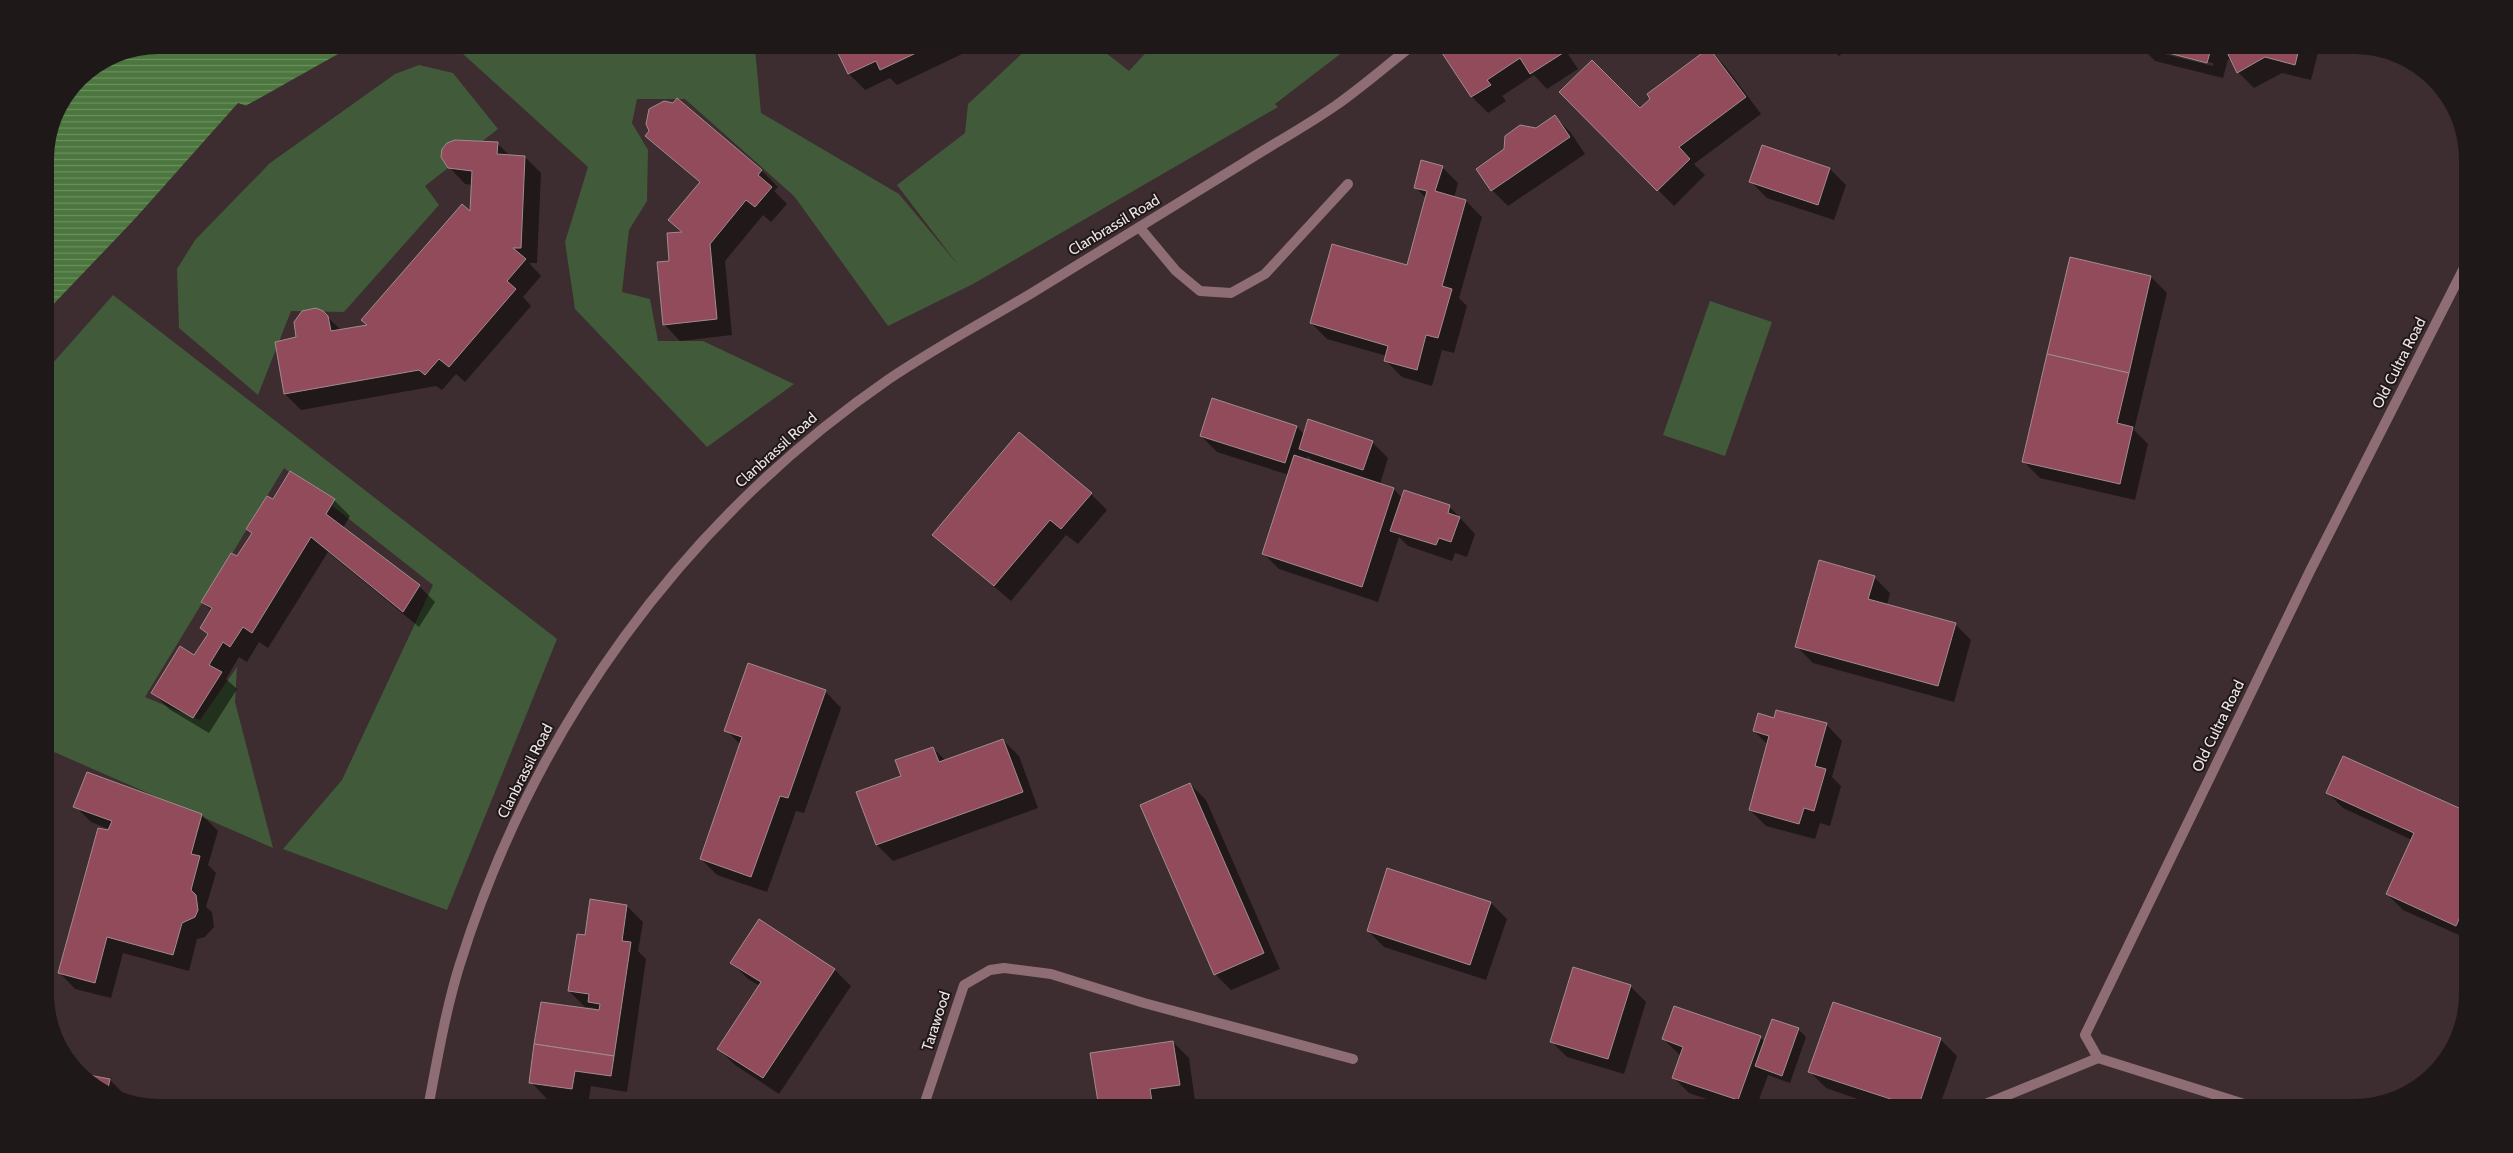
<svg xmlns="http://www.w3.org/2000/svg" width="2513" height="1153" font-family="Cabin,sans-serif">
  <style>
    .green { fill: #415a39 }
    .water { fill: url(#water-rules) }
    .pier { fill: #3d2d30 }
    .shadow { fill: #0007; fill-rule: evenodd }
    .building { fill: #924b5b; stroke: #a08c8f }
    .lines { fill: none; stroke-linecap: round; stroke-linejoin: round }
    .lane { stroke: #8f6d74; stroke-width: 10 }
    .street { stroke: #8f6d74; stroke-width: 10 }
    .labels { text-anchor: middle; dominant-baseline: central; stroke-width: 4; stroke-linejoin: round; paint-order: stroke }
    .street-label { font-size: 15px; fill: #efe4e6; stroke: #1f1819 }
  </style>
  <defs>
    <pattern id="water-rules" width="6" height="5" patternUnits="userSpaceOnUse" patternTransform="scale(1.25)"><rect width="6" height="5" fill="#4b763d"/><path d="M0 2.5h6" fill="none" stroke="#6e9062"/></pattern>
  </defs>
  <rect width="100%" height="100%" fill="#3d2d30"/>
  <g class="green">
    <polygon points="453,45 758,45 755,49 761,113 899,194 959,266 897,185 965,133 968,104 1031,45 1096,45 1129,71 1153,45 1352,45 1275,104 1278,107 973,284 888,326 794,196 685,99 637,99 632,123 648,150 647,201 629,230 622,292 650,299 658,341 703,341 794,384 707,447 575,309 565,242 588,167"/>
    <polygon points="419,65 453,73 498,129 425,186 439,205 344,312 291,311 258,395 179,328 177,269 195,240 270,163 395,74"/>
    <polygon points="113,295 557,639 447,910 283,849 342,780 433,585 284,468 145,697 200,720 237,667 235,702 273,848 45,748 45,372"/>
    <polygon points="1710,301 1772,322 1725,456 1663,435"/>
  </g>
  <polygon class="water" points="158,45 354,45 240,109 45,313 45,151 54,115 78,78 115,54"/>
  <polygon class="pier" points="238,103 250,107 241,111 93,266"/>
  <g class="shadow">
    <polygon points="835,45 981,45 897,85 890,78 865,90 849,74"/>
    <polygon points="1456,45 1562,45 1578,69 1547,89 1534,75 1502,96 1506,101 1488,113 1472,97 1444,53"/>
    <polygon points="1828,45 1853,45 1839,56"/>
    <path d="M 2139,45 L 2320,45 L 2311,80 L 2282,73 L 2254,88 L 2238,72 L 2232,60 L 2228,59 L 2223,78 L 2155,61 ZM 2156,49 L 2213,63 L 2213,66 L 2156,52 Z"/>
    <polygon points="1709,50 1725,66 1761,114 1694,164 1705,175 1674,206 1560,92 1639,109"/>
    <polygon points="677,100 762,171 778,187 774,191 787,204 771,222 763,215 725,261 732,335 680,341 664,324 671,262 682,233 669,220 701,183 647,136"/>
    <polygon points="1555,117 1571,133 1585,154 1508,206 1492,190 1536,129"/>
    <polygon points="497,143 510,156 525,157 541,173 537,263 529,263 541,276 523,297 531,306 465,382 456,374 442,390 436,386 301,410 285,394 298,338 322,312 341,330 369,326 471,214 473,185 465,184 449,167"/>
    <polygon points="1762,147 1830,169 1846,185 1834,220 1767,198 1751,182"/>
    <polygon points="1442,167 1458,183 1454,198 1466,201 1482,217 1459,298 1467,306 1454,353 1442,350 1432,386 1402,377 1386,361 1387,356 1327,339 1311,323 1408,267 1427,199 1415,187"/>
    <polygon points="2071,259 2151,277 2167,293 2134,430 2148,444 2135,500 2040,478 2024,462"/>
    <path d="M 1297,427 L 1305,435 L 1372,442 L 1388,458 L 1380,484 L 1394,489 L 1402,498 L 1449,506 L 1475,534 L 1467,557 L 1455,553 L 1452,561 L 1408,546 L 1399,537 L 1378,602 L 1279,569 L 1263,553 L 1289,475 L 1217,452 L 1201,436 ZM 1308,456 L 1314,463 L 1307,460 Z"/>
    <polygon points="1091,494 1107,510 1078,544 1066,535 1011,601 934,535"/>
    <polygon points="334,500 350,516 343,528 419,586 435,602 419,627 328,552 268,648 259,642 247,662 239,657 226,679 237,689 209,733 169,709 153,693 195,657 208,635 201,628 212,611 202,602 238,558 253,534 248,529 273,501"/>
    <polygon points="1874,577 1890,593 1887,605 1955,624 1971,640 1954,702 1813,663 1797,647"/>
    <polygon points="825,691 841,708 804,813 796,811 767,892 717,875 701,859 741,745 726,730"/>
    <polygon points="1775,720 1826,724 1842,741 1832,777 1841,786 1830,826 1820,823 1815,839 1766,826 1750,810 1768,745 1754,731"/>
    <polygon points="1003,740 1019,756 1038,808 893,861 877,845 903,777 933,748 946,761"/>
    <polygon points="1190,784 1206,800 1280,969 1231,990 1215,974"/>
    <polygon points="2327,792 2468,814 2468,939 2403,910 2387,894 2412,840 2343,808"/>
    <polygon points="75,806 202,815 218,831 208,865 216,873 206,907 212,912 214,927 205,937 197,939 189,971 123,953 111,998 75,989 59,972 114,831 91,822"/>
    <polygon points="1491,903 1507,919 1486,980 1384,947 1368,931"/>
    <polygon points="627,906 643,922 638,951 646,959 627,1092 591,1086 588,1104 547,1099 531,1082 598,1011 595,1008 585,1007 569,991 587,936"/>
    <polygon points="760,920 835,970 851,986 779,1094 735,1065 719,1049 760,986 748,979 732,963"/>
    <polygon points="1630,986 1646,1002 1624,1074 1567,1057 1551,1041"/>
    <polygon points="1834,1003 1941,1040 1957,1056 1939,1108 1884,1108 1826,1088 1810,1072"/>
    <polygon points="1798,1029 1806,1037 1790,1083 1768,1075 1756,1108 1733,1108 1689,1093 1673,1077 1681,1056 1663,1039 1760,1037 1765,1042"/>
    <polygon points="1173,1042 1189,1058 1195,1101 1166,1105 1166,1108 1100,1108"/>
    <polygon points="85,1075 110,1080 126,1096 125,1101 115,1099"/>
  </g>
  <g class="building">
    <polygon points="834,45 933,45 880,70 876,61 848,74"/>
    <polygon points="1454,45 1558,45 1563,53 1530,74 1520,58 1487,80 1491,85 1471,97 1442,53"/>
    <polygon points="2138,45 2212,45 2207,63"/>
    <polygon points="2217,45 2300,45 2295,65 2265,57 2237,73 2224,46"/>
    <polygon points="1709,48 1746,97 1679,147 1690,159 1657,191 1559,92 1592,60 1640,108 1650,99 1647,94"/>
    <polygon points="677,98 762,170 758,175 772,187 755,207 746,200 710,244 717,319 663,325 657,262 669,261 667,233 682,232 668,220 700,182 645,136 649,131 646,124 649,109 664,101 673,103"/>
    <polygon points="1555,115 1570,137 1491,191 1476,169 1504,149 1505,136 1520,125 1536,128"/>
    <polygon points="455,140 498,142 497,154 525,156 521,248 513,248 526,259 507,281 516,289 449,367 439,359 425,375 419,370 284,394 275,342 296,337 294,322 302,311 316,308 323,311 328,316 331,331 367,325 361,320 462,204 470,211 472,171 448,168 441,157 442,149 447,143"/>
    <polygon points="1762,145 1830,168 1818,205 1749,182"/>
    <polygon points="1421,160 1443,166 1435,191 1466,200 1442,286 1452,289 1438,338 1426,335 1417,370 1384,361 1388,346 1310,323 1332,244 1407,265 1427,191 1414,188"/>
    <polygon points="2070,257 2151,276 2129,373 2047,354"/>
    <polygon points="2047,354 2129,373 2117,423 2133,427 2120,484 2022,462"/>
    <polygon points="1212,398 1297,426 1285,463 1200,436"/>
    <polygon points="1308,419 1373,441 1363,470 1299,449"/>
    <polygon points="1019,432 1092,493 1061,529 1050,520 994,586 932,535"/>
    <polygon points="1294,455 1394,488 1362,587 1262,554"/>
    <polygon points="290,471 335,499 326,514 420,585 403,612 311,537 252,633 243,627 230,647 223,642 209,665 222,672 193,718 151,693 180,646 194,655 208,634 200,628 212,608 201,602 231,553 237,556 252,533 246,529 267,496 273,499"/>
    <polygon points="1404,490 1450,505 1448,513 1460,517 1451,542 1439,538 1436,545 1390,531"/>
    <polygon points="1819,560 1875,576 1868,599 1956,623 1938,686 1795,647"/>
    <polygon points="748,663 826,690 788,798 780,796 751,877 700,859 742,737 724,731"/>
    <polygon points="1776,710 1827,723 1815,766 1826,769 1814,811 1804,808 1799,824 1749,810 1769,736 1753,731 1758,713 1774,718"/>
    <polygon points="1003,739 1023,792 876,845 856,792 901,776 895,760 933,747 939,762"/>
    <polygon points="2343,756 2468,812 2468,904 2466,903 2456,926 2386,894 2414,833 2326,793"/>
    <polygon points="87,772 202,814 191,854 200,856 191,890 196,895 198,910 195,917 182,923 173,955 107,937 95,983 58,973 98,828 108,830 112,821 73,807"/>
    <polygon points="1190,783 1264,953 1214,975 1140,805"/>
    <polygon points="1387,868 1491,902 1470,965 1367,931"/>
    <polygon points="590,899 627,905 622,941 631,942 614,1056 534,1044 541,1002 599,1010 600,1004 588,1002 589,994 568,991 577,934 585,935"/>
    <polygon points="759,919 835,969 763,1078 717,1049 761,982 730,963"/>
    <polygon points="1573,967 1631,985 1608,1059 1550,1042"/>
    <polygon points="1833,1002 1941,1038 1918,1108 1808,1072"/>
    <polygon points="1674,1006 1761,1036 1738,1100 1672,1078 1683,1047 1662,1039"/>
    <polygon points="1772,1019 1799,1028 1782,1076 1755,1066"/>
    <polygon points="1173,1041 1180,1085 1150,1089 1153,1108 1099,1108 1090,1053"/>
    <polygon points="534,1044 614,1056 611,1076 575,1071 572,1089 529,1083"/>
    <polygon points="83,1074 110,1079 107,1093"/>
  </g>
  <g class="lines">
    <g class="lane">
      <polyline points="1140,228 1176,271 1200,291 1231,293 1265,274 1348,184"/>
      <polyline points="1004,968 1051,974 1144,1003 1353,1059"/>
      <polyline points="1976,1108 2098,1058"/>
    </g>
    <g class="street">
      <path d="M 428,1108 C 437,1061 445,1013 459,967 C 533,728 683,521 889,379 C 935,348 985,321 1032,293 C 1103,250 1174,206 1245,162 C 1275,143 1306,126 1335,106 C 1362,87 1387,65 1413,45"/>
      <polyline points="923,1108 964,985 990,970 1004,968"/>
      <polyline points="2257,1108 2098,1058 2085,1035 2310,571 2468,260"/>
    </g>
  </g>
  <g class="labels">
    <g class="street-label">
      <text transform="translate(1114 225) rotate(-31)">Clanbrassil Road</text>
      <text transform="translate(2399 363) rotate(-63)">Old Cultra Road</text>
      <text transform="translate(776 450) rotate(-42)">Clanbrassil Road</text>
      <text transform="translate(2218 726) rotate(-64)">Old Cultra Road</text>
      <text transform="translate(525 771) rotate(-63)">Clanbrassil Road</text>
      <text transform="translate(936 1021) rotate(-72)">Tarawood</text>
    </g>
  </g>
  <path d="M0 0H2513V1153H0ZM159 54H2354A105 105 0 0 1 2459 159V994A105 105 0 0 1 2354 1099H159A105 105 0 0 1 54 994V159A105 105 0 0 1 159 54Z" fill="#1f1819" fill-rule="evenodd"/>
</svg>
